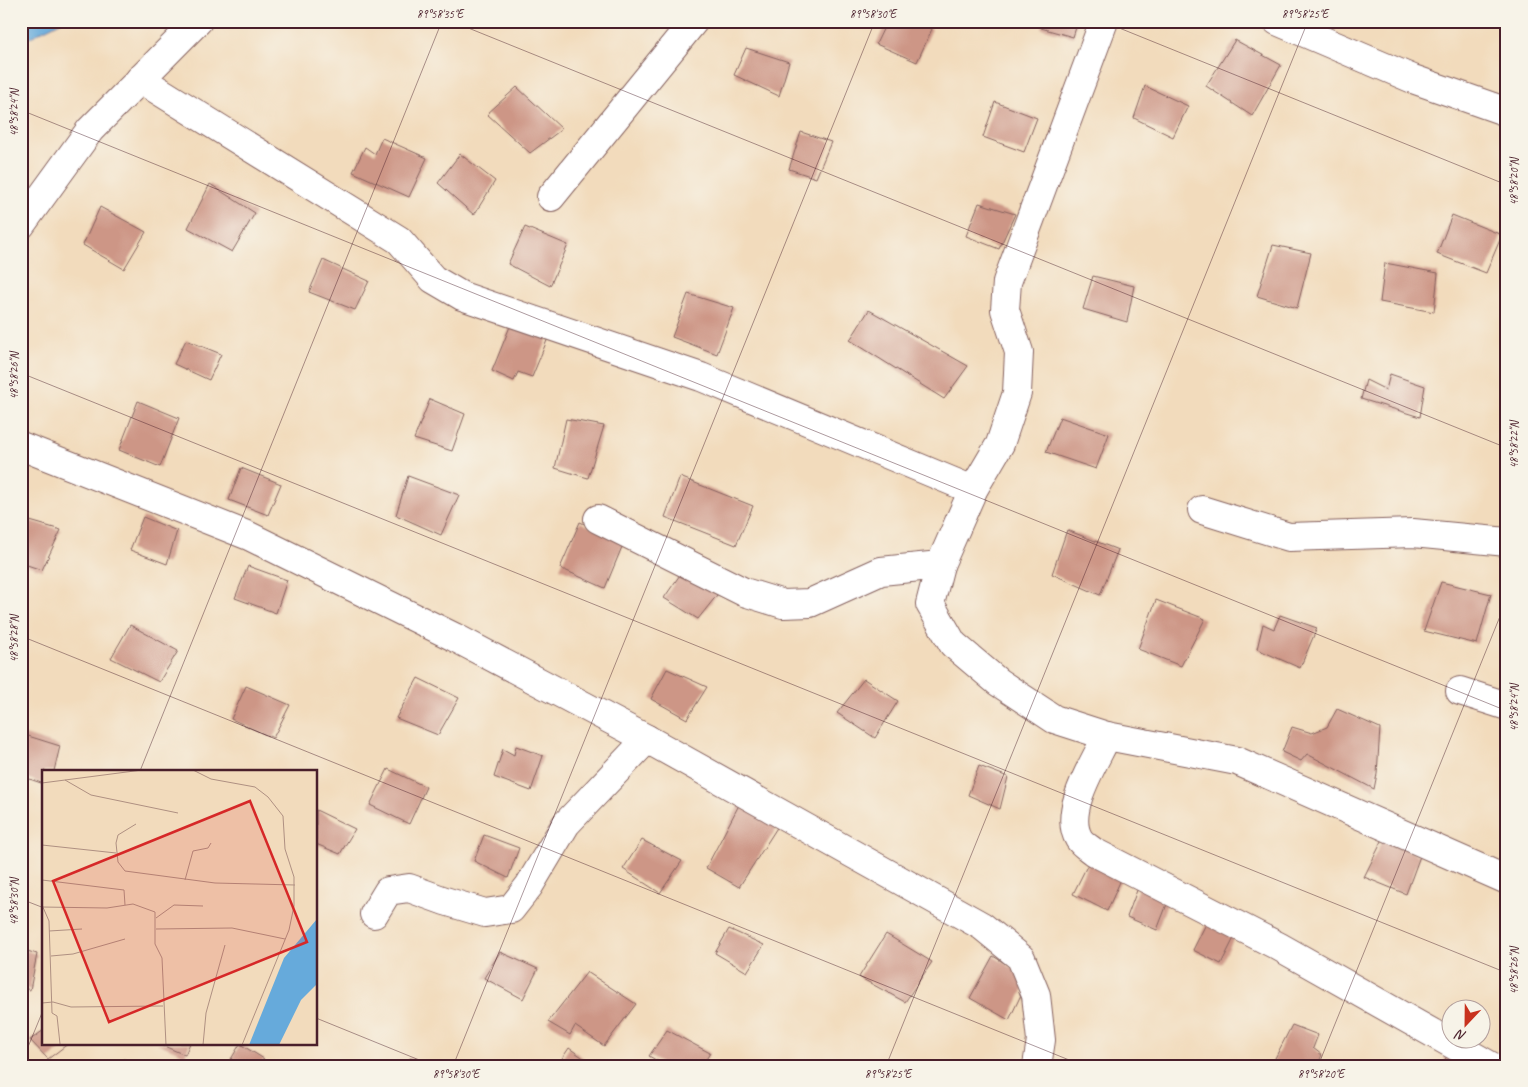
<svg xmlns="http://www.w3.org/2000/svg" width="1528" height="1087" font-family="Caveat,sans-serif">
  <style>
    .water { fill: #66aadb; stroke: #586483 }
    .building { fill: #cd9686 }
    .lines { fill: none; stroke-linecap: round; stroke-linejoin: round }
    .street-casing { stroke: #85615e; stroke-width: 30 }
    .street { stroke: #fff; stroke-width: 28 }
    .ticks { fill: none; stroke: #4a1f2b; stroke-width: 1; stroke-opacity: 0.45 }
    .inset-road { fill: none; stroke: #af9082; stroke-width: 1 }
    .view { fill: #d62828; fill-opacity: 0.15; stroke: #d62828; stroke-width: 2.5 }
    .inset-edge { fill: none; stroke: #4a1f2b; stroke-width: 2.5 }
    .neatline { fill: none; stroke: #4a1f2b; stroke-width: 2 }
    .ticks-label { font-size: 12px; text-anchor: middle; fill: #4a1f2b }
  </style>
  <rect width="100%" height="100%" fill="#f7f3e8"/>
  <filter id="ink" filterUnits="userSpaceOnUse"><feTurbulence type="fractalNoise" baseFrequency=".02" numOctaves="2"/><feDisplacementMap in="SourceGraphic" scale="10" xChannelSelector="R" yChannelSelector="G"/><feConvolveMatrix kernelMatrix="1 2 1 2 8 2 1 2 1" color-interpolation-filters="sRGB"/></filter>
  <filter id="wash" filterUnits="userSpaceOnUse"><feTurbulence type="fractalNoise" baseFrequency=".0096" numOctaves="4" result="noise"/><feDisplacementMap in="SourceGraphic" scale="20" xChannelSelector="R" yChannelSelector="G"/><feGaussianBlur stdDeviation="1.12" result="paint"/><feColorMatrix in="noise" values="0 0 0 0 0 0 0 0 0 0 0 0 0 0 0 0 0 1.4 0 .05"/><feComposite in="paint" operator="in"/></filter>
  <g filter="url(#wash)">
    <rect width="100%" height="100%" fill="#f2dbbc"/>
    <polygon class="water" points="21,21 62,21 21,42"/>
    <g id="blocks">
      <g class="building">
        <polygon points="887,21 913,21 932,29 917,62 876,44"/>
        <polygon points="1043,21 1078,21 1073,37 1041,28"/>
        <polygon points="1235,40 1281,65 1252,116 1206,86"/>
        <polygon points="746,48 789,62 779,96 734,75"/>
        <polygon points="1145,86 1188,106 1173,137 1134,118"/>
        <polygon points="517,87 562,129 530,153 487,114"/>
        <polygon points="995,102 1037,118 1024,152 983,137"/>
        <polygon points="801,132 831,142 816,178 789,169"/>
        <polygon points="382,138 427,158 409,197 353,172 365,147 375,154"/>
        <polygon points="460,154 495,181 474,215 438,183"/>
        <polygon points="210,184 255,213 232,252 188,228"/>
        <polygon points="979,203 1015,214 999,249 966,236"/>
        <polygon points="100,207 146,232 124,269 83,245"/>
        <polygon points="1452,215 1502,235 1486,273 1437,254"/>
        <polygon points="525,227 568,245 550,286 508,264"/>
        <polygon points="1273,245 1311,253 1297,308 1257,296"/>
        <polygon points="323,260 369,281 355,310 309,292"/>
        <polygon points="1385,263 1438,273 1434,312 1380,302"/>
        <polygon points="1093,276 1134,286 1127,322 1083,309"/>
        <polygon points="688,294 734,308 717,354 672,337"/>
        <polygon points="869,310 968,366 944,399 850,340"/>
        <polygon points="511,324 548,338 532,377 518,372 514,381 492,371"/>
        <polygon points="186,340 221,354 209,380 174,364"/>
        <polygon points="1390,374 1425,386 1420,417 1361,399 1366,380 1386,390"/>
        <polygon points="430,399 465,414 452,451 414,439"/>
        <polygon points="138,401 179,418 160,467 119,450"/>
        <polygon points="1060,417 1109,434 1096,469 1046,452"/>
        <polygon points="566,419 604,426 588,478 555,468"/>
        <polygon points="241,468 281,484 268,515 229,500"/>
        <polygon points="408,476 459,495 441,535 396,515"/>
        <polygon points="680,477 753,506 736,545 665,517"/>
        <polygon points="143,517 177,531 167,564 130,550"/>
        <polygon points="30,521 61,530 42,570 21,563 21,539"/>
        <polygon points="580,522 624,542 605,588 560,568"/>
        <polygon points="1067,530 1118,550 1100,595 1052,574"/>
        <polygon points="248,566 287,580 276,613 235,598"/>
        <polygon points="684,569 721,590 698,619 664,598"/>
        <polygon points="1441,582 1491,594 1477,644 1424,631"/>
        <polygon points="1156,600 1205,619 1181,666 1138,649"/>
        <polygon points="1280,615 1317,628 1300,668 1257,649 1263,624 1274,629"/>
        <polygon points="130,625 178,651 159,682 111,658"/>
        <polygon points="667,669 707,687 687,719 651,699"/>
        <polygon points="418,678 459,698 438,735 396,718"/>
        <polygon points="864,679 898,701 875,738 837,713"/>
        <polygon points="246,686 290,705 273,738 231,719"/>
        <polygon points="1337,709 1380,728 1377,774 1374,789 1307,754 1301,761 1282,752 1292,727 1312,733 1327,727"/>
        <polygon points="25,735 60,746 54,771 44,771 44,784 21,776 21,746"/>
        <polygon points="516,746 543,756 531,791 494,777 503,749 514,755"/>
        <polygon points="979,766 1008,777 1000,809 968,795"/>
        <polygon points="388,769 426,787 409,824 370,805"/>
        <polygon points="739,805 778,826 739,887 706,868"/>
        <polygon points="316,810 355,829 340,854 316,844"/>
        <polygon points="484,835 519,848 508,878 474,861"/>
        <polygon points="1383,839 1420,856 1406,894 1364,877"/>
        <polygon points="642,840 682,861 660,893 623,869"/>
        <polygon points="1090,860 1123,875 1107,911 1073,894"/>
        <polygon points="1139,885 1169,899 1157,930 1127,917"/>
        <polygon points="1207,922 1236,934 1221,964 1193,950"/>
        <polygon points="729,929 764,945 747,972 715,953"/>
        <polygon points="886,934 932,962 905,1002 859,977"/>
        <polygon points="21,949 37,954 30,990 21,987"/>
        <polygon points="500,952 538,969 523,999 484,978"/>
        <polygon points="993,956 1029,978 1009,1020 970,998"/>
        <polygon points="587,972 636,1004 604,1046 575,1026 570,1035 548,1022"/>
        <polygon points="1292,1025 1318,1035 1313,1048 1322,1055 1317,1066 1271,1066"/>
        <polygon points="44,1030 44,1043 69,1043 48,1059 30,1040"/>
        <polygon points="667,1030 710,1053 702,1066 666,1066 649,1056"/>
        <polygon points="157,1043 190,1043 185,1055"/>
        <polygon points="240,1044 264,1059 261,1066 227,1066"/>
        <polygon points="569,1048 595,1066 557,1066"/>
        <polygon points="1449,1053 1472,1066 1441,1066"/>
        <polygon points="410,1058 430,1066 407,1066"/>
        <polygon points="124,1059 141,1066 121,1066"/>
      </g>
    </g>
  </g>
  <g filter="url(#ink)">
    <use href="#blocks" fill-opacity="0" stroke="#85615e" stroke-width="1"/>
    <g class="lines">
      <g class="street-casing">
        <g id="street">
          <polyline points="1104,21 1007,282 1005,310 1019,352 1017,393 1000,444 973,490 940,565 930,604 953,644 998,682 1054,719 1107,736 1237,761 1507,880"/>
          <polyline points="1277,21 1413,79 1507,112"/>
          <polyline points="140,79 399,240 433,279 462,296 701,377 973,490"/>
          <polyline points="551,197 694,21"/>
          <polyline points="21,225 90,130 198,21"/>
          <polyline points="21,446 249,536 454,637 647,739 982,926 1021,958 1036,995 1041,1040 1037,1066"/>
          <polyline points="1202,510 1289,537 1413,533 1507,542"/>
          <polyline points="598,519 744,592 783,604 810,603 881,571 940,565"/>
          <polyline points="1460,691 1507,706"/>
          <path d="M 1107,736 C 1095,762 1062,811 1079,839 C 1082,844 1089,848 1094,852 L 1278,946 L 1491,1066"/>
          <polyline points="374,914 388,891 409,888 445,901 485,913 511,909 529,886 566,824 647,739"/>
        </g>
      </g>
      <use href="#street" class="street"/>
    </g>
  </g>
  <path class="ticks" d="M 451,21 L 1507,448M 1102,21 L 1507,185M 21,110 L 1507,711M 21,373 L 1507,973M 21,636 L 1084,1066M 140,771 L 442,21M 21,899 L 44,908M 316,1018 L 434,1066M 21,1064 L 44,1008M 453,1066 L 875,21M 886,1066 L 1308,21M 1318,1066 L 1507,599"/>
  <g transform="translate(42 770)">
    <rect width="275" height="275" fill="#f2dbbc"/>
    <path d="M 275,149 L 275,214 L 259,230 L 237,275 L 207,275 L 242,188 Z" fill="#66aadb"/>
    <path class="inset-road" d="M 151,0 L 169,9 L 213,17 L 226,27 L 241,46 L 243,79 L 252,107 L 252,136 L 247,160 L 200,275M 23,10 L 49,25 L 136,43M 0,13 L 100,0M 94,54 L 76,65 L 74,73 L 76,92 L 83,101 L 173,113 L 253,115M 0,75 L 74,83M 0,110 L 82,120 L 83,135M 143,110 L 151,81 L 166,78 L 169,73M 0,135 L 7,151 L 10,243 L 15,246 L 18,274M 0,137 L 65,138 L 91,134 L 113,142 L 113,174 L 120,188 L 124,275M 114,148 L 132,135 L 161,136M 114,159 L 190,158 L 243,169M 7,161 L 40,159M 9,186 L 31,184 L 83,169M 0,233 L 11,232 L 29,237 L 121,236M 161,275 L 164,243 L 183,175"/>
    <path class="view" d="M 208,31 L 265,172 L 67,252 L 11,111 Z"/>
    <rect width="275" height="275" class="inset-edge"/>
  </g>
  <rect width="1528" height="1087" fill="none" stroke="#f7f3e8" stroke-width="55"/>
  <g transform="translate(1466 1024) rotate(202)"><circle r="24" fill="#f7f3e8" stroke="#b29e9c"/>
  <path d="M0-4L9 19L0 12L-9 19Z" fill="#c8321e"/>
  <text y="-8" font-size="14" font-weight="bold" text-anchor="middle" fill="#4a1f2b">N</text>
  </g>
  <rect x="28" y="28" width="1472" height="1032" class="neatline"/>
  <g class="ticks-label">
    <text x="440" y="18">89°58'35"E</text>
    <text x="873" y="18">89°58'30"E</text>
    <text x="1305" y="18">89°58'25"E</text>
    <text transform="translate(14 113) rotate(-90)" y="4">48°58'24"N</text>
    <text transform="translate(1514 182) rotate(-90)" y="4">48°58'20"N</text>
    <text transform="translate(14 376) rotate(-90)" y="4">48°58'26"N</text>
    <text transform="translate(1514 445) rotate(-90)" y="4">48°58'22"N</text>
    <text transform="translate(14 639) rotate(-90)" y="4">48°58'28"N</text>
    <text transform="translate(1514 708) rotate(-90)" y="4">48°58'24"N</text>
    <text transform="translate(14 902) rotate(-90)" y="4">48°58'30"N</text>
    <text transform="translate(1514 971) rotate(-90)" y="4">48°58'26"N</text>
    <text x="456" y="1078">89°58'30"E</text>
    <text x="888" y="1078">89°58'25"E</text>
    <text x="1321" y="1078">89°58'20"E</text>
  </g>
</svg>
